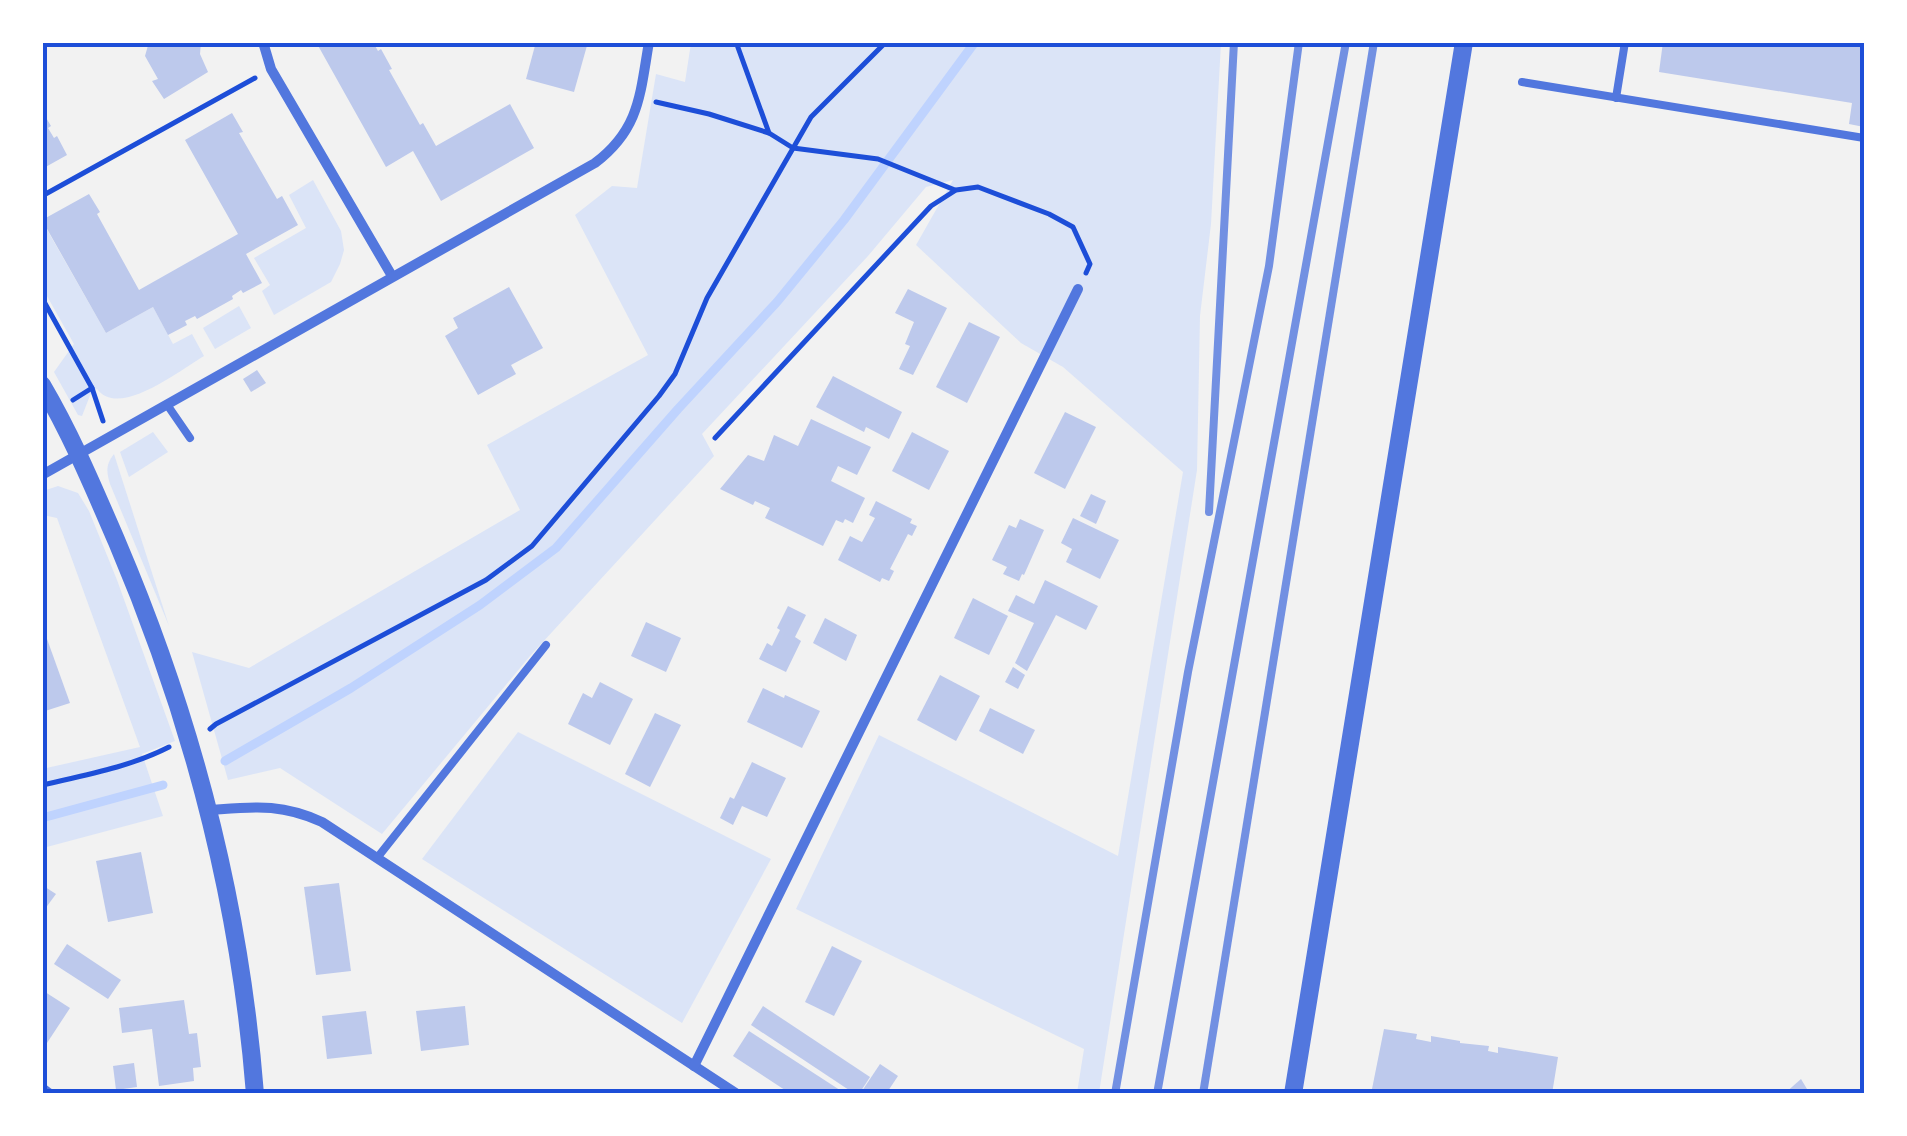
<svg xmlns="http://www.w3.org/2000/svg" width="1907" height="1136" font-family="'Crimson Pro',serif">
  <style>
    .green { fill: #dbe4f7 }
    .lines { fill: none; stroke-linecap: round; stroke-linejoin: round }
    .stream { stroke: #bfd3fe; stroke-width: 9 }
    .building { fill: #bdc9ec }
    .path { stroke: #1d4ed8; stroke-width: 5 }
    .service { stroke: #5277de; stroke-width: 8 }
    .minor { stroke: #5277de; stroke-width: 10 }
    .tertiary { stroke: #5277de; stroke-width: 18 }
    .rail { stroke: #7290e2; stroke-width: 8 }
    .neatline { fill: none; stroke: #1d4ed8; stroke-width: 4 }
  </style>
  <rect width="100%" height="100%" fill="#f2f2f2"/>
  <g class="green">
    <polygon points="691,43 1221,43 1211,224 1200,316 1197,470 1099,1093 1077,1093 1084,1049 796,909 879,735 1118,856 1183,472 1063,367 1021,343 916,245 953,180 926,187 868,256 702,434 714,456 530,656 382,834 280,768 228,780 192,652 249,668 520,510 487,445 648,355 575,215 612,186 637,188 656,74 685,82"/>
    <polygon points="313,180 341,231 344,250 340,264 331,282 274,315 262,291 270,285 254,258 306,228 289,195"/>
    <path d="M 42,221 L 106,333 L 153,307 L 173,344 L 192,334 L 204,356 C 180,370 119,419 97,389 L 91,393 L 82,416 L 78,415 L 54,372 L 74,344 L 43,289 Z"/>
    <polygon points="239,306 251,328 215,349 203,328"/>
    <polygon points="153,432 168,452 129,477 120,452"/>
    <path d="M 114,454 L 169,626 L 110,484 C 106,471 106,464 114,454 Z"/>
    <polygon points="58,486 78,493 89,511 117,580 175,741 142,754 163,816 43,848 42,769 140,747 57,518 43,515 43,491"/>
    <polygon points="518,732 771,859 682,1023 422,859"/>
  </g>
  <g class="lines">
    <g class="stream">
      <polyline points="225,761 351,688 480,605 556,548 678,409 777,302 844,220 975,42"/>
      <polyline points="42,818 163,785"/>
    </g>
  </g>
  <g class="building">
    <polygon points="149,42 201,42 200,54 208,72 164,99 152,81 158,79 145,56"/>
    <polygon points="316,42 373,42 378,51 381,49 392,69 389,70 420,125 423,123 436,146 510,104 534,148 441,201 413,151 386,167"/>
    <polygon points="536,42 588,42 574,92 526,79"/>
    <polygon points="1663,42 1864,42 1864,127 1849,124 1852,103 1659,72"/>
    <polygon points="42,111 51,126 48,128 54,138 57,136 67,155 42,169"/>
    <polygon points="232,113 243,132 239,133 277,199 282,196 298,225 246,254 262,283 243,293 241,290 232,296 233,299 197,319 195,316 185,321 187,325 168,335 153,307 106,333 42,220 89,194 100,212 97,214 139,290 238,234 185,140"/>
    <polygon points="509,287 543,348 511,365 516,374 478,395 445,336 458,328 453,318"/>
    <polygon points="908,289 947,308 913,375 899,369 910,346 905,344 914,322 895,313"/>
    <polygon points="969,322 1000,337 967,403 936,387"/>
    <polygon points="257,370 266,383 251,392 243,379"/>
    <polygon points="833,376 902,412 889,439 866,427 864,432 816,407"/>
    <polygon points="1065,412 1096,427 1065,489 1034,473"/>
    <polygon points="811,419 871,447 857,475 838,466 831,481 865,498 853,523 845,519 843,523 836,520 823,546 765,518 770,508 755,501 753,505 720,489 748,455 764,461 774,435 798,446"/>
    <polygon points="912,432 949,451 929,490 892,471"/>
    <polygon points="1091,494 1106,501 1096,524 1080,516"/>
    <polygon points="876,501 912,519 910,523 917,526 912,536 908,534 890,569 894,571 889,581 882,578 880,582 838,560 850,536 862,542 875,518 869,515"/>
    <polygon points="1073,518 1119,540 1100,579 1066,562 1072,549 1061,543"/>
    <polygon points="1020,519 1044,530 1024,575 1022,574 1019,581 1003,574 1007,567 992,560 1009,525 1016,528"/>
    <polygon points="1045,580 1098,606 1086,630 1056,615 1027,671 1015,663 1034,623 1008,611 1016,595 1034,604"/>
    <polygon points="973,598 1008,616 989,655 954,638"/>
    <polygon points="788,606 806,615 795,637 801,641 786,672 759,659 767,643 772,646 780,630 777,628"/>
    <polygon points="825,618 857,635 846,661 813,643"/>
    <polygon points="646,622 681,638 666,672 631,656"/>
    <polygon points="42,625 70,703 42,712"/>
    <polygon points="1013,667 1025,675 1018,689 1005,682"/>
    <polygon points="940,675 980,696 956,741 917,720"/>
    <polygon points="600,682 633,699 610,745 568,724 583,693 592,698"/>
    <polygon points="763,688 784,698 785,695 820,711 802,748 747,722"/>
    <polygon points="990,708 1035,730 1023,754 979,731"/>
    <polygon points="655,713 681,725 650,787 625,774"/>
    <polygon points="752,762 786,778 767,817 742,806 733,825 720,818 730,797 734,799"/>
    <polygon points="141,852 153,913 108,922 96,861"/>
    <polygon points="339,883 351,971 316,975 304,887"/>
    <polygon points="42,885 56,894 42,913"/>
    <polygon points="67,944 121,980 108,999 54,964"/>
    <polygon points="832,946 862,961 834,1016 805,1002"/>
    <polygon points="42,990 70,1008 47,1043 42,1040"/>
    <polygon points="184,1000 189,1034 197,1033 201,1067 193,1068 194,1081 159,1086 152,1029 122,1033 119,1008"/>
    <polygon points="465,1006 469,1045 421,1051 416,1011"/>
    <polygon points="763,1006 870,1077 859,1094 855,1094 751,1025"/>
    <polygon points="366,1011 372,1054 327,1059 322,1016"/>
    <polygon points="1384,1029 1417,1034 1416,1039 1431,1042 1431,1036 1460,1041 1460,1043 1489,1046 1488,1051 1498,1053 1498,1047 1558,1057 1552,1094 1371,1094"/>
    <polygon points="749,1031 846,1094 791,1094 733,1056"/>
    <polygon points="134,1063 137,1087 116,1090 113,1066"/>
    <polygon points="880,1064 898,1076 886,1094 866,1094 862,1091"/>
    <polygon points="1801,1079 1810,1094 1784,1094"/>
  </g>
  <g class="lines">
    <g class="path">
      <polyline points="736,42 769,133"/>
      <polyline points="656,102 709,114 769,133 793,148 878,159 955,190"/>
      <polyline points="42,196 255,78"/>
      <polyline points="42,298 92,388 103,421"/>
      <polyline points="73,400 92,388"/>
      <polyline points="715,438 931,206 956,190 978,187 1049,214 1073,227 1090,264 1086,273"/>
      <polyline points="210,729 216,724 486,580 532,546 659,396 675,374 707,298 811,117 886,42"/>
      <path d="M 42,785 C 85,775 130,767 169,747"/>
    </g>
    <g class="service">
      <polyline points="1522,82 1864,138"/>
      <polyline points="1616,98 1625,42"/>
      <polyline points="168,406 190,438"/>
      <polyline points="377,858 546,645"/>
    </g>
    <g class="minor">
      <polyline points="263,42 271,69 392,276"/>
      <path d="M 42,475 L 595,163 C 640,129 640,94 649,42"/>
      <path d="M 209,810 C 254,807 280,803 322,822 L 737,1094"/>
      <polyline points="694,1066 1078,289"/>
      <polyline points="42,1088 50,1094"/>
    </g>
    <g class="tertiary">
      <path d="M 42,385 C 72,436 94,489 117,542 C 192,718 240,903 255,1094"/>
      <polyline points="1293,1094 1464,42"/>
    </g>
    <g class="rail">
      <polyline points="1209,512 1234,42"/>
      <polyline points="1115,1094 1188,672 1269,266 1299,42"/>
      <polyline points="1157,1094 1346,42"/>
      <polyline points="1203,1094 1374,42"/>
    </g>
  </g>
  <rect width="1907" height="1136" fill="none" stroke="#ffffff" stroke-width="90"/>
  <rect x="45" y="45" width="1817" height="1046" class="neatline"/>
</svg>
